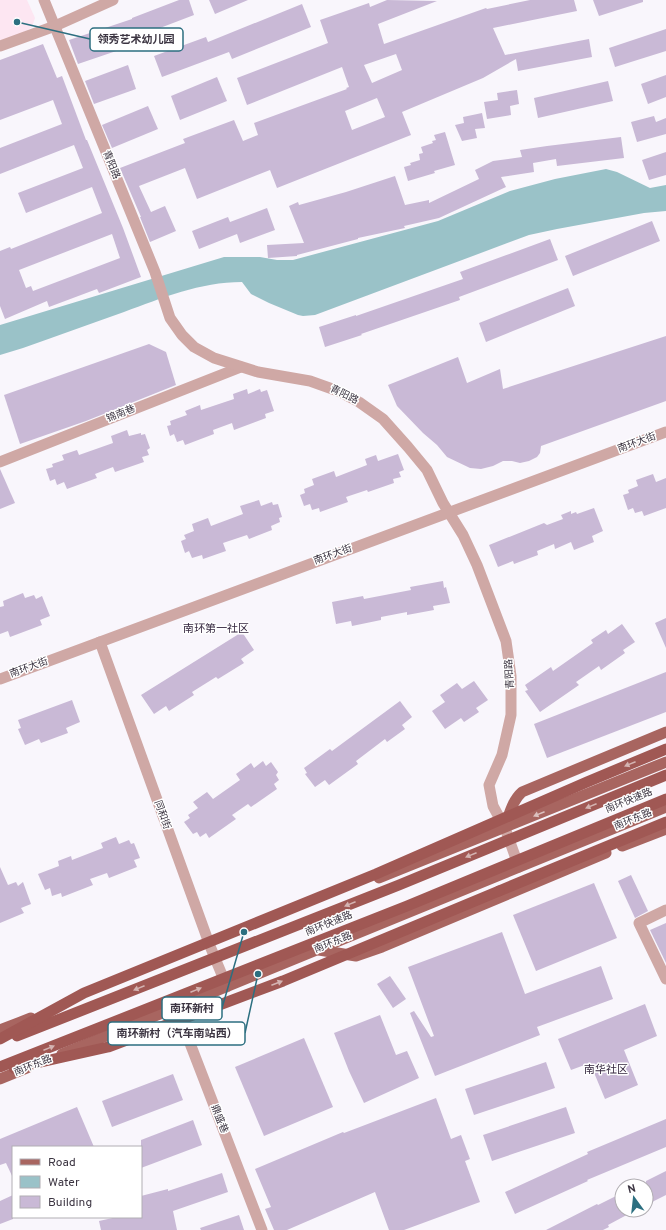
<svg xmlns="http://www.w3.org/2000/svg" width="666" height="1230" font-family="Overpass,'Noto Sans SC',sans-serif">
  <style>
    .education { fill: #fde6f2 }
    .water { fill: #9ac2c8 }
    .building { fill: #c9b9d6; fill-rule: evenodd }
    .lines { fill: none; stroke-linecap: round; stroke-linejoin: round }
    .minor { stroke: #cfa8a5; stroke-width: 11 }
    .tertiary { stroke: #cfa8a5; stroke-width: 11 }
    .primary { stroke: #a86560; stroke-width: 11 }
    .trunk { stroke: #a05854; stroke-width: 11 }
    .trunk-bridge { stroke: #a05854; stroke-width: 11 }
    .oneway { fill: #d4b4b2 }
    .oneway2 { fill: #dcc1bf }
    .labels { text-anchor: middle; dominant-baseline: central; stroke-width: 3; stroke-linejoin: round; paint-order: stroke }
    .street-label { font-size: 10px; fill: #3c3542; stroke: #fff }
    .neighbourhood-label { font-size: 11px; fill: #35273f; stroke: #fff }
    .leader { fill: none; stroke: #2c6f80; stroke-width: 1.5 }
    .callout-dot { fill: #2c6f80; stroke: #fff; stroke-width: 1.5 }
    .callout { fill: #fff; stroke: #2c6f80; stroke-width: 1.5 }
    .callout-label { font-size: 11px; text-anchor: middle; font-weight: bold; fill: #3c3542 }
  </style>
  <rect width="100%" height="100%" fill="#f9f6fc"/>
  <polygon class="education" points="0,0 27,0 35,18 32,27 26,31 0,42"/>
  <path class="water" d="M 606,169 L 617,172 L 650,188 L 666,185 L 666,211 L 644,213 L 557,229 L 529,235 L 315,315 L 303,316 L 298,315 L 269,303 L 251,294 L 242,282 C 200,282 162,298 124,312 C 90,324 57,336 23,348 L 0,355 L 0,325 L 224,257 L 260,257 L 277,260 L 293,260 L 438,221 L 510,191 L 555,179 Z"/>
  <g class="building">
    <polygon points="179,0 189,0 194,15 126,41 128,47 78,64 69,40 132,19 132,18"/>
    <polygon points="209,0 248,0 215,14"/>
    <path d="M 387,0 L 437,1 L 378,24 L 384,44 L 486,8 L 487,9 L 530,0 L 574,0 L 577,11 L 493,28 L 505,55 L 589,39 L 592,57 L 518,71 L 516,59 L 483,78 L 402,112 L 411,135 L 277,188 L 270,170 L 197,199 L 185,168 L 139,186 L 151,212 L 165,206 L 176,231 L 150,242 L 140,217 L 141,217 L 120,168 L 185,143 L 183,139 L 234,120 L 243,141 L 258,135 L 254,123 L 347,89 L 346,88 L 349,87 L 342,67 L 247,105 L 237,78 L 328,43 L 320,20 L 369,3 L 370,7 ZM 396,54 L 402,70 L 372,83 L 364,65 ZM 377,98 L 385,117 L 352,130 L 345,111 Z"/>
    <polygon points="593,0 643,0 643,2 599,16"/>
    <polygon points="302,4 311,27 232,59 229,52 162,77 154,56 206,37 208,42"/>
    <polygon points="666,29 666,51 615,67 609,48"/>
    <path d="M 43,44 L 57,78 L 62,76 L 86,140 L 87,140 L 123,228 L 141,277 L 99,293 L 97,289 L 49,307 L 47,301 L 5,319 L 0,306 L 0,251 L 10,247 L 11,249 L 102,213 L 92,187 L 26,213 L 18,193 L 83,168 L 74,145 L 0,174 L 0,148 L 62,124 L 53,100 L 0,120 L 0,60 ZM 112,234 L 120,258 L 33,291 L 31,286 L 26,288 L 19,270 Z"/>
    <polygon points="128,65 136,89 94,104 85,81"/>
    <polygon points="666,75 666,97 648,104 641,84"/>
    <polygon points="217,77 227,101 180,120 171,96"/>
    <polygon points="608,81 613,101 538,118 534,98"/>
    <polygon points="517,90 519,104 510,106 511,115 487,119 484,102 498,100 497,93"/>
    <polygon points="148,106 158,129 112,148 102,125"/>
    <polygon points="482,113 485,128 475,129 477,138 462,141 455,125 464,123 463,117"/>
    <polygon points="654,116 656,122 666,118 666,134 637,142 631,122"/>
    <polygon points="445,132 455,165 434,171 435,173 408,181 404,167 411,165 410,163 420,160 419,154 423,153 421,147 433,143 432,141 436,140 434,135"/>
    <polygon points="621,137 624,158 557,166 556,159 533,163 534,172 501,177 506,187 439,218 404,226 405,228 358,238 358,239 297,255 297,256 268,258 267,245 304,243 289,206 298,202 299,205 346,192 395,176 405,205 429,200 429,203 479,179 475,170 493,161 522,157 520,150 547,146"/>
    <polygon points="666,152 666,175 649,180 642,160"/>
    <polygon points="267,208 275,230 240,243 237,234 199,249 192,231 228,217 230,222"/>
    <polygon points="652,221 660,241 573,276 565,256"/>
    <polygon points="550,239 558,260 459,297 460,300 361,334 362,335 325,347 319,327 356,315 356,316 463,279 460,272"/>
    <polygon points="568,288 575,306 486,342 479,323"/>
    <polygon points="666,336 666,401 541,446 540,453 537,457 529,461 520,463 512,461 503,461 493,466 481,469 470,468 447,457 437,445 423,433 397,406 388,385 458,357 467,383 500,369 503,389"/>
    <polygon points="149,344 166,352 176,385 86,421 20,444 4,395"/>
    <polygon points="247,389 248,394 260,389 261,392 267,390 274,411 265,414 266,418 234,430 232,423 213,430 214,434 185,445 183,440 177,442 174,434 170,436 167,426 171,425 170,421 187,415 185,411 200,405 201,410 234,399 233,394"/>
    <polygon points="127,430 129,436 141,433 141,435 145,434 150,448 147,450 149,455 142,457 144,462 115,472 113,467 95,474 97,478 67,489 64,482 57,485 55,479 50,481 46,469 53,467 52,464 64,460 62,455 77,450 79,455 113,443 111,436"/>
    <polygon points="398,454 404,470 399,472 401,477 393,479 394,483 368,492 367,490 346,497 348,502 320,512 319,508 312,510 310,504 304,506 300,495 305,493 304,489 314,485 312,479 334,471 336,477 367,465 365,459 376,455 378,461"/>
    <polygon points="0,469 15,503 0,509"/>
    <polygon points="653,474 656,482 666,478 666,508 644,516 642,511 635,513 633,508 628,510 623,495 629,493 628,490 638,486 636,480"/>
    <polygon points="259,500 261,506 272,502 273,505 278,504 282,517 279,518 280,522 271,526 272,530 249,539 247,535 223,543 226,551 203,559 202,555 192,558 189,551 185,553 181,541 186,539 184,535 194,531 192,524 208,518 211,526 243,514 240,506"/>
    <polygon points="594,508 603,531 592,536 594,542 574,550 571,542 555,549 554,544 537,551 538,555 514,564 513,561 498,567 489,545 544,523 547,525 563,519 561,515 571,511 571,514 576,512 577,514"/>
    <polygon points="443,581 444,588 446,587 450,603 433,606 434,610 407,615 407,612 381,617 381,620 352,626 351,621 336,624 332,602 363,596 364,599 411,590 410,587"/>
    <polygon points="23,593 25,598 34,595 36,599 42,596 50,616 40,620 42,625 10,637 8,631 0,634 0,607 4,606 3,601"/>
    <polygon points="666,618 666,648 655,623"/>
    <polygon points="622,624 635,642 623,650 625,653 601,670 599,666 576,682 579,685 540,712 525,691 528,690 525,685 551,667 553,671 593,643 591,640 606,630 608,634"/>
    <polygon points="242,632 254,650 241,659 244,663 218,679 216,677 192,692 194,695 169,711 166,706 154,714 141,695"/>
    <polygon points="666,672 666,712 547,758 534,724"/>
    <polygon points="474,681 488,700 476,708 479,712 464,722 461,718 445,729 432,711 445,702 440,695 457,683 462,689"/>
    <polygon points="72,700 80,722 66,728 68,733 41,743 39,739 25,745 18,729 21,728 18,720"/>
    <polygon points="400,701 412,717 402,725 405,729 387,742 385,739 356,761 358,764 329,785 325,780 315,787 305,774 307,773 304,768 330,749 332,751"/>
    <polygon points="263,761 266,766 271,762 278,772 276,775 279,780 274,784 277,789 251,807 248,804 232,815 236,819 209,838 206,833 200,837 197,832 193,834 184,822 190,818 188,815 198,808 193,802 207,792 213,799 240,780 236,774 251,763 254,768"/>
    <polygon points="116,837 119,844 129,840 131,844 134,843 140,858 134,860 137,867 109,878 107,873 90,879 93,885 62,897 61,893 52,896 50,888 45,890 38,874 59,866 58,861 71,856 72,860 103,848 101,843"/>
    <polygon points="0,867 8,885 16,882 18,886 23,882 31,904 21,908 24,913 0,923"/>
    <polygon points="631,875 648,911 635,918 618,881"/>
    <polygon points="594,883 617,938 536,971 513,915"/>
    <polygon points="666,923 666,963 650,930"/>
    <polygon points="502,932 525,994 601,966 613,999 537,1027 540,1035 435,1076 410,1013 414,1011 431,1037 434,1036 408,967"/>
    <polygon points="390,976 406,999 393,1008 377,984"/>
    <polygon points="645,1004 657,1036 624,1050 638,1085 605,1099 590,1063 571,1070 558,1039"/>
    <polygon points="380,1015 396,1055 407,1051 419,1078 364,1103 349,1071 334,1033"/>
    <polygon points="304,1038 333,1107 264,1136 235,1067"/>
    <polygon points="546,1062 555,1088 474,1115 465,1089"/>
    <polygon points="173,1074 183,1100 112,1127 102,1101"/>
    <polygon points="436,1098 451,1139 461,1135 470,1159 465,1161 480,1202 404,1230 389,1230 375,1192 287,1230 274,1230 265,1209 271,1207 255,1169 343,1132 344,1133"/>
    <polygon points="77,1107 94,1147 13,1147 13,1178 6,1163 0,1165 0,1139"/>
    <polygon points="566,1107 575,1133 492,1161 483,1135"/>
    <polygon points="666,1119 666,1147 587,1180 588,1181 515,1214 505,1192 588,1154 587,1152"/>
    <polygon points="193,1120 202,1145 141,1168 141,1140"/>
    <polygon points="666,1171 666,1195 646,1205 646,1181"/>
    <polygon points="222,1173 228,1192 173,1211 177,1230 101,1230 99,1221 117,1217 141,1217 141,1196 168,1189 168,1191"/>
    <polygon points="622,1193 622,1210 636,1210 608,1225 609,1227 603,1230 546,1230 597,1204 598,1205"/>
    <polygon points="13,1195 13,1219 0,1224 0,1201"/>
    <polygon points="239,1215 244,1230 201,1230 200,1228"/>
  </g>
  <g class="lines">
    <g class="minor">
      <polyline points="0,462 241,367"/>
      <polyline points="100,642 210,946 227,987"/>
      <polyline points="666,910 639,923 666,979"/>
      <polyline points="176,1007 262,1230"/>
    </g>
    <g class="tertiary">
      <polyline points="44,0 155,272 170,318 182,335 194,347 214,358 258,372 310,381 338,391 359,402 383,419 408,447 427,470 443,503 463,535 477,565 506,641 511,676 511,715 502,755 489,785 493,806 505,828 519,867"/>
      <polyline points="0,46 55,26 113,0"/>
      <polyline points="0,679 666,432"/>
    </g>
    <g class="primary">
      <path d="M 506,823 C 510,812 513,800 522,792 L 666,732"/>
      <polyline points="622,846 666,829"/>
      <polyline points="379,878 666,762"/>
      <polyline points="319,950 356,956 382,947 606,853"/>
      <polyline points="0,1030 31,1018"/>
      <polyline points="62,1054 666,807"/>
      <polyline points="0,1079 27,1068"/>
    </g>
    <polyline class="trunk" points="499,891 666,822"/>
    <g class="trunk-bridge">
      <polyline points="17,1036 399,885 666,775"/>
      <polyline points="0,1039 84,993 376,874 587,782 666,749"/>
      <polyline points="0,1067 407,906 666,799"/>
      <polyline points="14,1068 108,1047 283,981 499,891"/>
    </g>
  </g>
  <defs><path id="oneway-solid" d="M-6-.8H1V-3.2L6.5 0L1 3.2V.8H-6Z"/></defs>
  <g class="oneway">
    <use href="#oneway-solid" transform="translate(630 764) rotate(158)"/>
    <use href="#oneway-solid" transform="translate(591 806) rotate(158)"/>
    <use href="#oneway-solid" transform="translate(471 855) rotate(158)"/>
    <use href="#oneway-solid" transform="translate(350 904) rotate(158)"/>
    <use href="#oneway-solid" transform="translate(277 983) rotate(-21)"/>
    <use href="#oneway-solid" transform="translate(139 988) rotate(158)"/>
    <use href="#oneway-solid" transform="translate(196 990) rotate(-22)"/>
    <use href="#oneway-solid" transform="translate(49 1048) rotate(-22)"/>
  </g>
  <use class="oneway2" href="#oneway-solid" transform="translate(539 814) rotate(158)"/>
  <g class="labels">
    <g class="street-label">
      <text transform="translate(111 165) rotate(68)">青阳路</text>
      <text transform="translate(344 395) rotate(26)">青阳路</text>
      <text transform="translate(121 414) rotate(-22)">锦南巷</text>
      <text transform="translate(637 443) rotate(-20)">南环大街</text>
      <text transform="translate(333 555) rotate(-20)">南环大街</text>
      <text transform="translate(29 668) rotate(-20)">南环大街</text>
      <text transform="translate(510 674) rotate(-94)">青阳路</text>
      <text transform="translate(629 801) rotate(-22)">南环快速路</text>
      <text transform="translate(162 815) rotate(70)">同和街</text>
      <text transform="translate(633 820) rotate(-22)">南环东路</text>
      <text transform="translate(329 924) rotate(-22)">南环快速路</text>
      <text transform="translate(333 943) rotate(-22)">南环东路</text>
      <text transform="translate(33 1066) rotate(-22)">南环东路</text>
      <text transform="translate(219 1119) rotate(69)">鼎盛巷</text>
    </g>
    <g class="neighbourhood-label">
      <text x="216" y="629">南环第一社区</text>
      <text x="606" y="1070">南华社区</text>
    </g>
  </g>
  <path class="leader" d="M17 22L90 39M244 932L222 1008M258 974L245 1033"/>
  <g class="callout-dot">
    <circle cx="17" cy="22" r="4"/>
    <circle cx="244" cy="932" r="4"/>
    <circle cx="258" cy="974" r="4"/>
  </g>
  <g class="callout">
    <rect x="90" y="28" width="93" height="23" rx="4"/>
    <rect x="162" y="997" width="60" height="23" rx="4"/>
    <rect x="108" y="1022" width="137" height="23" rx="4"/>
  </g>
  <g class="callout-label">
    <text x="136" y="43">领秀艺术幼儿园</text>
    <text x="192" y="1012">南环新村</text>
    <text x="177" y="1037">南环新村（汽车南站西）</text>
  </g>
  <rect x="12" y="1146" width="130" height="72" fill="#ffffff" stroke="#b1aeb3"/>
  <rect x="20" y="1159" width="20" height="6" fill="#a86560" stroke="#b1aeb3"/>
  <text x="48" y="1166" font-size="12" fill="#3c3542">Road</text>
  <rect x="20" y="1176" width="20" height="12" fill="#9ac2c8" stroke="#b1aeb3"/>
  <text x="48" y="1186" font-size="12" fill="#3c3542">Water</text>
  <rect x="20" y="1196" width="20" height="12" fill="#c9b9d6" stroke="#b1aeb3"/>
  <text x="48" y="1206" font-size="12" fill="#3c3542">Building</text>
  <g transform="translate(634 1198) rotate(345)"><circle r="19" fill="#ffffff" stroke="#b1aeb3"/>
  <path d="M0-3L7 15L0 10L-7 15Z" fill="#2c6f80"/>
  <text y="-6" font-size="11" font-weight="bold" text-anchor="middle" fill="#3c3542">N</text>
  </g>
</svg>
